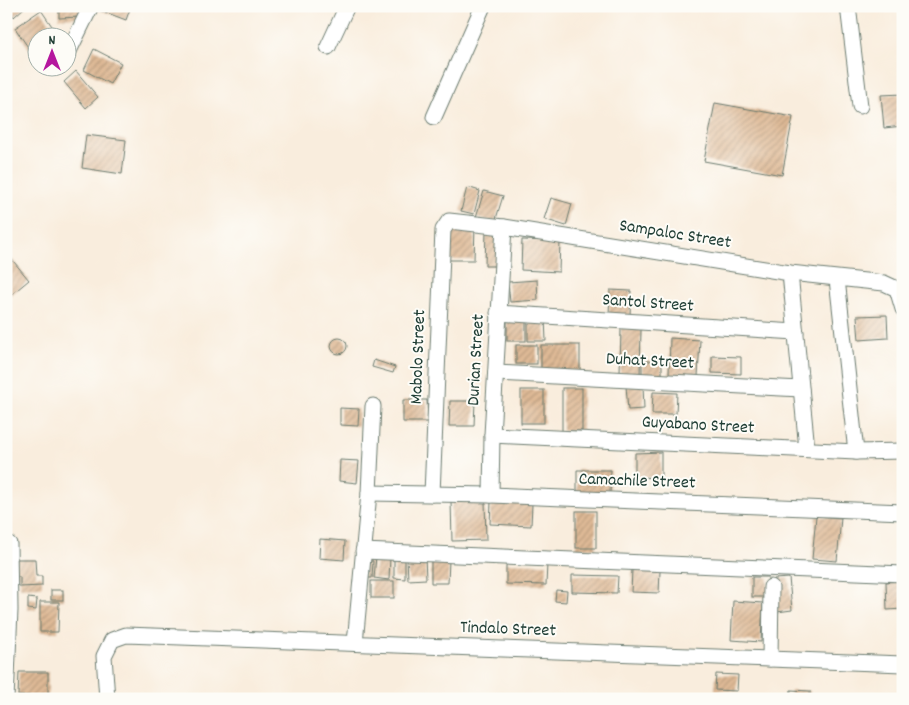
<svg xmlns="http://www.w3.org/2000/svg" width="909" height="705" font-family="Dekko,sans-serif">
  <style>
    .building { fill: url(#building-hatch) }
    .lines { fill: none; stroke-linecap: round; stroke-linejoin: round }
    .minor-casing { stroke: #6b7b6f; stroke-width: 17 }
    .minor { stroke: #fff; stroke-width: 15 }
    .labels { text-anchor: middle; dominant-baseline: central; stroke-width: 4; stroke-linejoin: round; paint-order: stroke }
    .street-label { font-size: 18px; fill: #1f3d34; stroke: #fdfcf7 }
  </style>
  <defs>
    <pattern id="building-hatch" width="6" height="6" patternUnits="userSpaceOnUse" patternTransform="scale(1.25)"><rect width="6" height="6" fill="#dfba96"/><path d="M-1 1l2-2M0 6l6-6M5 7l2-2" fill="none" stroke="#b4987b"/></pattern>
  </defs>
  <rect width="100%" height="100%" fill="#fdfcf7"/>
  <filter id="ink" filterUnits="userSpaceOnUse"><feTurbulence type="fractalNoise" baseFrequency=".02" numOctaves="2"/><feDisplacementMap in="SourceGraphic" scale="10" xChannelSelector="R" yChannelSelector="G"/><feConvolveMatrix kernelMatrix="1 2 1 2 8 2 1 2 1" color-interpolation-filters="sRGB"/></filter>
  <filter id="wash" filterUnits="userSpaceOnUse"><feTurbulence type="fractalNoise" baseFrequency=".0096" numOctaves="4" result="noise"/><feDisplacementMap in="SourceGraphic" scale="20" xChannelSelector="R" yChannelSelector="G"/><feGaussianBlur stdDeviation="1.12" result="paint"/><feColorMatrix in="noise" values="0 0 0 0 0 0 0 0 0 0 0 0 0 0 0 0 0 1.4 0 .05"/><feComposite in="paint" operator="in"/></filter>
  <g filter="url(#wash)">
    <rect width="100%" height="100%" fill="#f9eddd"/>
    <g id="blocks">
      <g class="building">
        <polygon points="6,6 26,6 14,17"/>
        <polygon points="59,6 80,6 80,17 59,18"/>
        <polygon points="98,6 131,6 126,20 97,9"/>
        <polygon points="41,10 60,38 38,38 38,53 34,56 15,28"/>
        <polygon points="94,49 121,63 110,84 84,70"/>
        <polygon points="52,68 63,68 57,73"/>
        <polygon points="76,71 98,97 86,108 64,82"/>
        <polygon points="903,94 903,126 884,128 881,95"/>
        <polygon points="715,103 793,117 782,175 704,161"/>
        <polygon points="86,135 126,140 122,174 82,168"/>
        <polygon points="467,187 480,191 474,214 461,211"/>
        <polygon points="484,191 503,196 495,222 476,217"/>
        <polygon points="551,198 572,204 566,226 544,219"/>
        <polygon points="446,225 475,225 474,260 446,260"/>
        <polygon points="486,231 503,232 501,266 485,266"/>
        <polygon points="522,240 560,241 559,272 521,270"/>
        <polygon points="9,256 29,280 11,295 6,290 6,258"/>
        <polygon points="537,280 538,300 510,302 508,282"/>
        <polygon points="610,290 631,291 630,315 609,315"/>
        <polygon points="887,315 888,338 859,340 857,316"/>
        <rect x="507" y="318" width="19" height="23"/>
        <polygon points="528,318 545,318 546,341 528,341"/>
        <polygon points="621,328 641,329 640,374 620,373"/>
        <polygon points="670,338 700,340 698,376 669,375"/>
        <circle cx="339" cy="346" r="8"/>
        <rect x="516" y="345" width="21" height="19"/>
        <rect x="541" y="345" width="39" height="26"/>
        <polygon points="712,356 741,357 741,374 712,373"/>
        <polygon points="374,360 395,367 393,373 372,367"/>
        <rect x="642" y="361" width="20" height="16"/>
        <polygon points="643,385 644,409 628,410 626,386"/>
        <rect x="562" y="388" width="20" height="43"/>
        <rect x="521" y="390" width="23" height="33"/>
        <polygon points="653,392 677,393 676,414 652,414"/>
        <polygon points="403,400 427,400 428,422 403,422"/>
        <polygon points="450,401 475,401 474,426 449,426"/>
        <polygon points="340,408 359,409 358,426 340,425"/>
        <polygon points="661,452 661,477 635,478 635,453"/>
        <polygon points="340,460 359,461 357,483 339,481"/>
        <polygon points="577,470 611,470 610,493 577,493"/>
        <polygon points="451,501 485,501 486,540 452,541"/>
        <polygon points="491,502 532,504 531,526 490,524"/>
        <rect x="576" y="511" width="20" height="37"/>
        <polygon points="816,516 841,518 837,561 812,559"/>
        <polygon points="320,539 345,541 344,560 319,558"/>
        <polygon points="394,555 405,555 405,579 394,578"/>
        <polygon points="376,556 390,557 389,580 374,578"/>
        <polygon points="425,556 426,579 408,580 407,557"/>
        <polygon points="14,559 35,559 36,576 42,576 42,586 20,587 20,577 14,577"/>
        <polygon points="431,559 449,560 448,583 431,583"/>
        <polygon points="364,561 373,561 372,578 363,578"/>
        <polygon points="506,563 547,564 546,585 506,584"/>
        <polygon points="632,570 660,571 659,593 631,592"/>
        <polygon points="572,575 618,576 617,593 572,592"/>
        <rect x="752" y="577" width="16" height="20"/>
        <polygon points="789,578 792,610 777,612 774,579"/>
        <rect x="371" y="581" width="23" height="17"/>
        <polygon points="903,581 903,609 887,610 886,582"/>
        <rect x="51" y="590" width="12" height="10"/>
        <polygon points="556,590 567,591 566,602 555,601"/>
        <polygon points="28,598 37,599 36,610 28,609"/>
        <polygon points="733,601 763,603 761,642 731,640"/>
        <polygon points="40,602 59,602 58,632 40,632"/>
        <polygon points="19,672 48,672 48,696 18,696"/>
        <polygon points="716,674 738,675 737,691 715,690"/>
        <polygon points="791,690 810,691 810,699 790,699"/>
      </g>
    </g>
  </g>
  <g filter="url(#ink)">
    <use href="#blocks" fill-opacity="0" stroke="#6b7b6f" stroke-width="1"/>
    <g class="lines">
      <g class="minor-casing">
        <g id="minor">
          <polyline points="848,6 860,106"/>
          <polyline points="328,47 347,6"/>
          <polyline points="68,53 91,6"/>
          <polyline points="434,117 483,6"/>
          <polyline points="790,273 807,449"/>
          <polyline points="837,279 856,452"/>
          <polyline points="498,313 796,332"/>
          <polyline points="496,373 801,389"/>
          <polyline points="492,435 856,452 903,451"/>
          <polyline points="369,493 491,495 903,512"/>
          <polyline points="432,494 443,230 449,221 504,227 790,273 884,283 897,289 903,309"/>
          <polyline points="491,495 492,435 504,227"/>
          <polyline points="363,551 903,574"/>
          <polyline points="355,643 369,493 373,406"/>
          <polyline points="770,659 771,587"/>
          <polyline points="6,699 10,610 9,544"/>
          <polyline points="107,699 104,656 112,640 126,635 903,664"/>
        </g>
      </g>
      <use href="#minor" class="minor"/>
    </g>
  </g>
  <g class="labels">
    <g class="street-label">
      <text transform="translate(675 235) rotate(9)">Sampaloc Street</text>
      <text transform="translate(648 304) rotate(4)">Santol Street</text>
      <text transform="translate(419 357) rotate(-88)">Mabolo Street</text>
      <text transform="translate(477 360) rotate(-87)">Durian Street</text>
      <text transform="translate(650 362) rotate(3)">Duhat Street</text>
      <text transform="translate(698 426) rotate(3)">Guyabano Street</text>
      <text transform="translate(637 482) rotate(2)">Camachile Street</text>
      <text transform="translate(508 630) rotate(2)">Tindalo Street</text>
    </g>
  </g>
  <rect width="909" height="705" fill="none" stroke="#fdfcf7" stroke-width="25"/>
  <g transform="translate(52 52)"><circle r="24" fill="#fdfcf7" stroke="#a4b0a9"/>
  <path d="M0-4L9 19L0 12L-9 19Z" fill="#b5179e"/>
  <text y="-8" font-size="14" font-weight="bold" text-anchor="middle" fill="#1f3d34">N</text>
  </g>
</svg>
